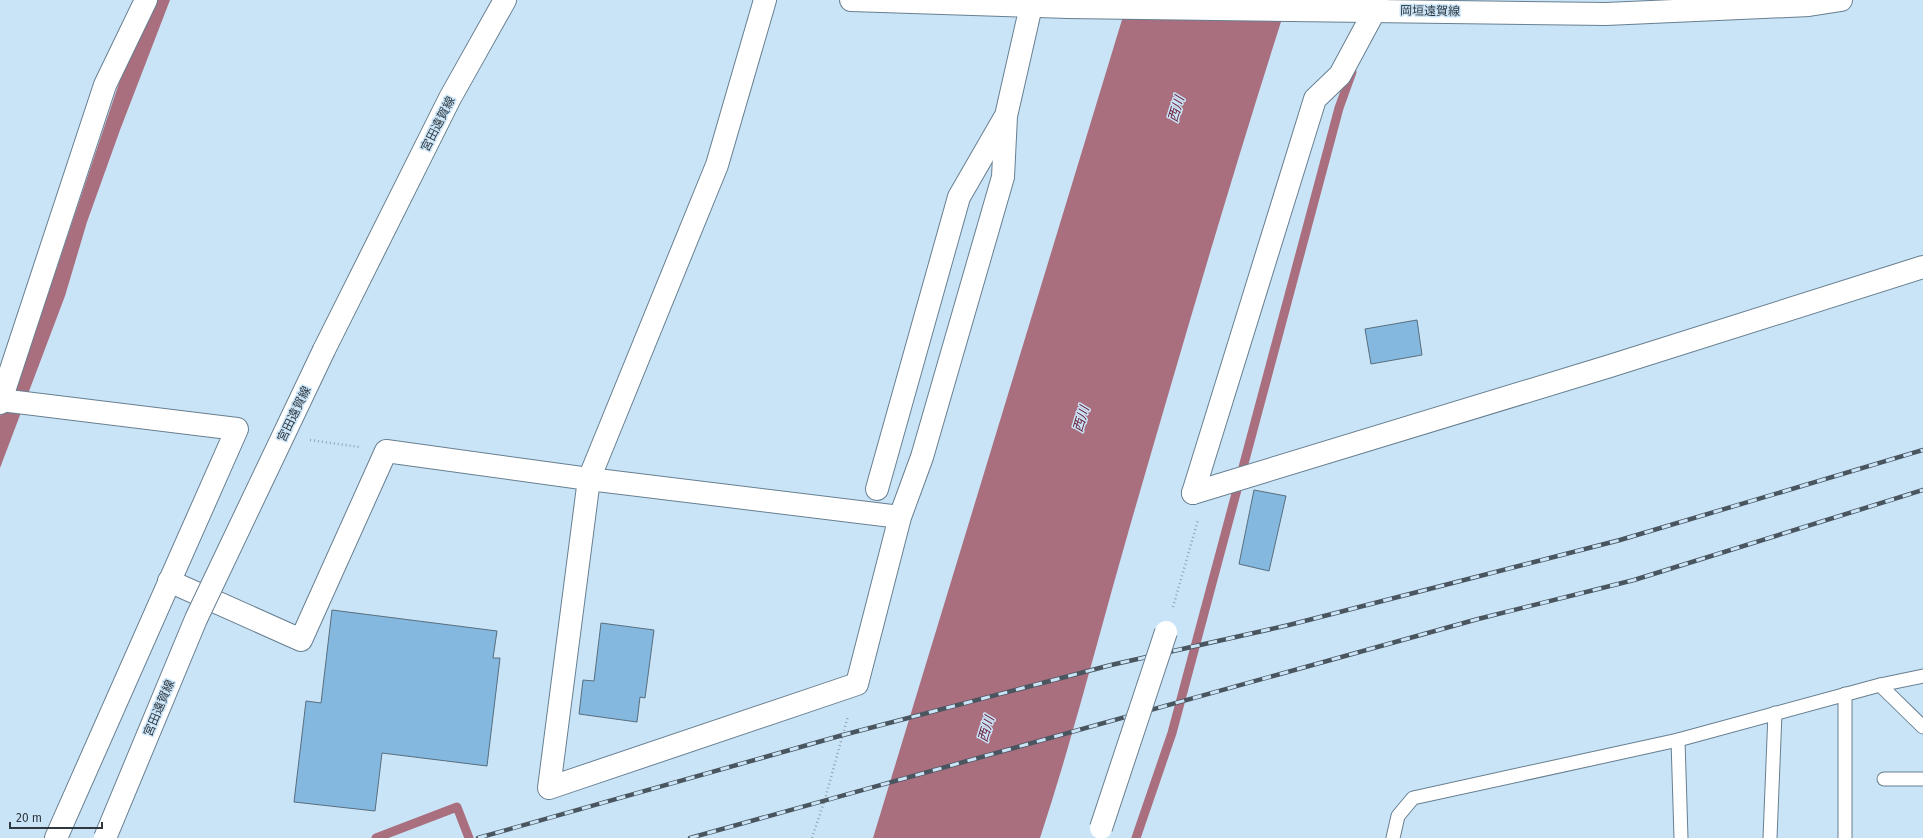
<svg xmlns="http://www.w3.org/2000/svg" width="1923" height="838" font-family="'Fira Sans','Noto Sans JP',sans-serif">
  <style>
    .water { fill: #a96f7e }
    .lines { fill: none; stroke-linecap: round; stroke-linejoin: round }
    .stream { stroke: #a96f7e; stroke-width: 9 }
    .building { fill: #84b8de; stroke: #576e7f }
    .lane-casing { stroke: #677f90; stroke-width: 15 }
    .street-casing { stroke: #677f90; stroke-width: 24 }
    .secondary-casing { stroke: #677f90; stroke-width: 24 }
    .primary-casing { stroke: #677f90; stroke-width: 24 }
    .path { stroke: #90a4b3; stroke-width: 2.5; stroke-dasharray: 1 3; stroke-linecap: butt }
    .lane { stroke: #fff; stroke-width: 13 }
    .street { stroke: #fff; stroke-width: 22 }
    .secondary { stroke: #fff; stroke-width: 22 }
    .primary { stroke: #fff; stroke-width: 22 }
    .rail-casing { stroke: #49555f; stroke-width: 4.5 }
    .rail { stroke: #cae4f7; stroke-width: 3; stroke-dasharray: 9; stroke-linecap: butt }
    .street-bridge-casing { stroke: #677f90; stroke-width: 24; stroke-linecap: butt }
    .primary-bridge-casing { stroke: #677f90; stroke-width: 24; stroke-linecap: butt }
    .street-bridge { stroke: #fff; stroke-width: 22 }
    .primary-bridge { stroke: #fff; stroke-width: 22 }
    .labels { text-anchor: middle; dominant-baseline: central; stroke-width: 3; stroke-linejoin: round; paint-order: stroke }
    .street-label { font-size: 12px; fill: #2e3840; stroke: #cae4f7 }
    .water-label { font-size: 13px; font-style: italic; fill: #6a213b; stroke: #cae4f7 }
  </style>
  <rect width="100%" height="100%" fill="#cae4f7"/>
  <g class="water">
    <polygon points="147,0 170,0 120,130 87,222 65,296 0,468 0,416 42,312"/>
    <path d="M 1128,0 L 1288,0 C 1232,174 1181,350 1130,526 C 1100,630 1074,735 1040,838 L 873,838 Z"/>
  </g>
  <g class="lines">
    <g class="stream">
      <polyline points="376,838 457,807 469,838"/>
      <polyline points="1136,838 1172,733 1339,108 1352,72"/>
    </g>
  </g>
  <g class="building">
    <polygon points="1417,320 1422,355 1371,364 1365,329"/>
    <polygon points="1254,490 1286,496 1269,571 1239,564"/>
    <polygon points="332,610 497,631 493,658 500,658 487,766 382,753 375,811 294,802 306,701 321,703"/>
    <polygon points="601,623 654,630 645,698 640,697 637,722 579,714 583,680 594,681"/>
  </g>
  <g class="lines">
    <g class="lane-casing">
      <g id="lane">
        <polyline points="1880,685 1923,727"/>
        <polyline points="1845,694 1845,838"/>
        <polyline points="1678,740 1681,838"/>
        <polyline points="1884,779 1923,779"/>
        <polyline points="1393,838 1398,816 1413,798 1678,740 1880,685 1923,676"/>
        <polyline points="1770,838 1775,713"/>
      </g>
    </g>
    <g class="street-casing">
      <g id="street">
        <polyline points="0,400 237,429 56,838"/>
        <polyline points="0,403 105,85 146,0"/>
        <polyline points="877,489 959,197 1004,119"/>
        <polyline points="1193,493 1610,366 1923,267"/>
        <polyline points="1193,493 1315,99 1340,75 1375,10 1377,0"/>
        <polyline points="900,517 589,479 549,788 857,684 900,517 922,457 1003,177 1006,116 1031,6"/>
        <polyline points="169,581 301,640 386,451 589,479 717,165 765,0"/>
      </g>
    </g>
    <g class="secondary-casing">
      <polyline id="secondary" points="851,0 1068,7 1606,14 1809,5 1841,0"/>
    </g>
    <g class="primary-casing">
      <polyline id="primary" points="324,350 450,98 505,0"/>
    </g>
    <g class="path">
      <polyline points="310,440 359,447"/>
      <polyline points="1173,607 1198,520"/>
      <polyline points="812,838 825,799 848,716"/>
    </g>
    <use href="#lane" class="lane"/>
    <use href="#street" class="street"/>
    <use href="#secondary" class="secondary"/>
    <use href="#primary" class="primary"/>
    <g class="rail-casing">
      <g id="rail">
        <polyline points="478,838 843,735 1111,665 1289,625 1620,540 1923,450"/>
        <polyline points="690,838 1478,619 1634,580 1923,490"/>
      </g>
    </g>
    <use href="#rail" class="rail"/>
    <g class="street-bridge-casing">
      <polyline id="street-bridge" points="1101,828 1166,632"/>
    </g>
    <g class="primary-bridge-casing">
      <polyline id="primary-bridge" points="105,838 196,619 324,350"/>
    </g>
    <use href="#street-bridge" class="street-bridge"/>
    <use href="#primary-bridge" class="primary-bridge"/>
  </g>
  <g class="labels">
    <g class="street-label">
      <text transform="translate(1430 11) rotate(1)">岡垣遠賀線</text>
      <text transform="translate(438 124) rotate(-63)">宮田遠賀線</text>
      <text transform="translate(294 414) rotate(-64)">宮田遠賀線</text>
      <text transform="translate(159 708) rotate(-67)">宮田遠賀線</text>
    </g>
    <g class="water-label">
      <text transform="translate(1176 109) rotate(-73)">西川</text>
      <text transform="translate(1081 419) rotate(-73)">西川</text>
      <text transform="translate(986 729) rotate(-73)">西川</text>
    </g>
  </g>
  <path d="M10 822v6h92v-6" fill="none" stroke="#2e3840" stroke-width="2"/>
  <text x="16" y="822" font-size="12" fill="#2e3840" stroke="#cae4f7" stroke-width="3" paint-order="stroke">20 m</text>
</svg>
